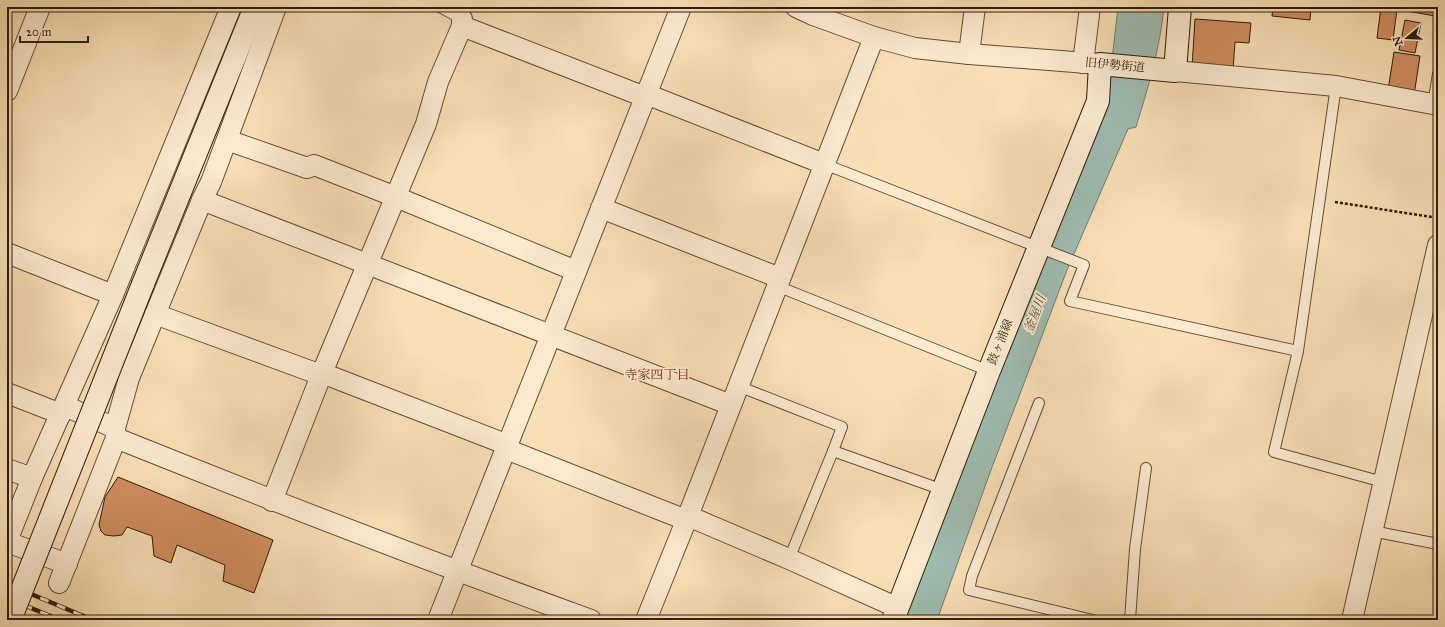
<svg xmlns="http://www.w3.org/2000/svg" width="1445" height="627" font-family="'IM FELL Great Primer','Noto Serif JP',serif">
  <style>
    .water { fill: #9ebcb1; stroke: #717c6d }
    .building { fill: #d18e60; stroke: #2d1d08 }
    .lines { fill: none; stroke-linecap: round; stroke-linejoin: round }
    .lane-casing { stroke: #604e34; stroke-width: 12 }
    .street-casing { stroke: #604e34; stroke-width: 22 }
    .secondary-casing { stroke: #2d1d08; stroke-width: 24 }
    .path { stroke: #2d1d08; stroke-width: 2.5; stroke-dasharray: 3 2; stroke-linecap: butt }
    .lane { stroke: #fbead0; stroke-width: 10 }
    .street { stroke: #fbead0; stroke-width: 20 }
    .secondary { stroke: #fbead0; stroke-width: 22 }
    .rail-casing { stroke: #2d1d08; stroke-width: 4.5 }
    .rail { stroke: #fbead0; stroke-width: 3; stroke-dasharray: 9; stroke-linecap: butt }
    .secondary-bridge-casing { stroke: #2d1d08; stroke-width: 24; stroke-linecap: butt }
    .secondary-bridge { stroke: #fbead0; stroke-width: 22 }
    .labels { text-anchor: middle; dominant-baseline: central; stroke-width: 3.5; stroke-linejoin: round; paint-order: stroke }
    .street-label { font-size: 12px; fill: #2d1d08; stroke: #fbead0 }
    .water-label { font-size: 13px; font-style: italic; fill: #4f4d3b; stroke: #fbead0 }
    .neighbourhood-label { font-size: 13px; fill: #7a1f14; stroke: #fbead0 }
  </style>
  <rect width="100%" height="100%" fill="#f9dfb6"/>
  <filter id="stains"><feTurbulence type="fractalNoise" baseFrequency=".005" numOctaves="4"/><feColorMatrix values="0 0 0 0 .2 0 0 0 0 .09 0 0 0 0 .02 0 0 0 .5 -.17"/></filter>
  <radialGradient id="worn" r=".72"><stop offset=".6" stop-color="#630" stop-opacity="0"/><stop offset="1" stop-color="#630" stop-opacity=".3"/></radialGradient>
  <path class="water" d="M 1118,7 L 1164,7 C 1160,48 1148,88 1136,127 L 1128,129 L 1067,270 L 991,470 L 937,620 L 902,620 L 983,404 L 1107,104 Z"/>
  <g class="building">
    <polygon points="1273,7 1311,7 1310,20 1272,16"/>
    <polygon points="1381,7 1397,9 1393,40 1377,38"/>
    <polygon points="1408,7 1437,7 1435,16 1407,11"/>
    <polygon points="1195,19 1251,23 1249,43 1235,42 1233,70 1192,67"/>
    <polygon points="1405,20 1421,23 1415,53 1399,50"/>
    <polygon points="1394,52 1420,56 1414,95 1388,90"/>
    <polygon points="118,477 273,540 254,593 223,581 225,565 177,545 171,563 154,556 152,536 127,527 122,535 114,536 105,535 101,531 99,525 105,497"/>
  </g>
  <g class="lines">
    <g class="lane-casing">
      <g id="lane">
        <polyline points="440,7 462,19"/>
        <polyline points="1336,86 1298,351 1274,452 1383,482"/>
        <polyline points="1433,104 1438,74"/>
        <polyline points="824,164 1084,265 1070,301 1298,351"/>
        <polyline points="777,286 989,371"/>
        <polyline points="738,386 842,427 833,451 789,559"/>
        <polyline points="1039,403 972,576 969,590 1093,620"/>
        <polyline points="833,451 943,490"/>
        <polyline points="1372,531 1438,544"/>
        <polyline points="1130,620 1135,549 1146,468"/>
      </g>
    </g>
    <g class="street-casing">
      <g id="street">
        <polyline points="796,7 813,15 874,37 915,48 969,54 1100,64"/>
        <polyline points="462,19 462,26 645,97"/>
        <polyline points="969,54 975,7"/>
        <polyline points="1083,63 1090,7"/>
        <polyline points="1175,71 1336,86 1438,105"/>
        <polyline points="7,91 40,7"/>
        <polyline points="646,94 824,164"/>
        <polyline points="227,140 307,168 314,165 396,197 576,271"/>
        <polyline points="202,200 731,405"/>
        <polyline points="601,208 780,278"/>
        <polyline points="7,253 113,295"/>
        <polyline points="155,314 321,375"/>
        <polyline points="322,373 508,445"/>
        <polyline points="7,393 61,414"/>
        <polyline points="65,406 115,428"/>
        <path d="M 116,438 C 273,501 431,562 591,620"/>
        <polyline points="506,449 686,520"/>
        <polyline points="7,469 32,478"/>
        <polyline points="272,501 322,373 426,124 438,82 462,26"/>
        <polyline points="688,516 789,559 898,608"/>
        <polyline points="7,541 32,478 113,295 231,7"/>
        <polyline points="7,542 67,564"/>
        <polyline points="59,583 116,438 115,428 129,378 202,200 211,182 276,7"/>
        <polyline points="438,620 681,7"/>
        <polyline points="646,620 688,516 874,37"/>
        <polyline points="1352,620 1438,245"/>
      </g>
    </g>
    <g class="secondary-casing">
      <g id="secondary">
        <polyline points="143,284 255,7"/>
        <polyline points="893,620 989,371 1098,101 1100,64 1175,71 1180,7"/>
      </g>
    </g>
    <polyline class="path" points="1335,202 1438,218"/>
    <use href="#lane" class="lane"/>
    <use href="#street" class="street"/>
    <use href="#secondary" class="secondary"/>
    <g class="rail-casing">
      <g id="rail">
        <polyline points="7,584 93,620"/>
        <polyline points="7,598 60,620"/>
      </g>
    </g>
    <use href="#rail" class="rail"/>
    <g class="secondary-bridge-casing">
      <polyline id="secondary-bridge" points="10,620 143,284"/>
    </g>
    <use href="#secondary-bridge" class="secondary-bridge"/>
  </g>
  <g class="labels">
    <g class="street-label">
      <text transform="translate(1115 65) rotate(5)">旧伊勢街道</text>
      <text transform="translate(1000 342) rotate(-68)">鼓ヶ浦線</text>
    </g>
    <g class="water-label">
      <text transform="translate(1035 314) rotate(-69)">釜屋川</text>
    </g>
    <g class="neighbourhood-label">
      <text x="657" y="375">寺家四丁目</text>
    </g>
  </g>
  <rect width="1445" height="627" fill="none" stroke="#f9dfb6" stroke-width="24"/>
  <rect x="8" y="8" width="1429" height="611" fill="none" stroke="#2d1d08" stroke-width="2"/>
  <rect x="12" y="12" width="1421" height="603" fill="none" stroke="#2d1d08"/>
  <g transform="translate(1407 38) rotate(251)" stroke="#fbead0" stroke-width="3" paint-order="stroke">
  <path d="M0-3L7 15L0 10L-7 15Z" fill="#2d1d08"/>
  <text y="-6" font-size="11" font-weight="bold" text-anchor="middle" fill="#2d1d08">N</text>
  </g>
  <path d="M20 36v6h68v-6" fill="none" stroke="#2d1d08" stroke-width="2"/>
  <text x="26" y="36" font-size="12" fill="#2d1d08" stroke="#fbead0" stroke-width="3" paint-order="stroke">20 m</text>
  <rect width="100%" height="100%" filter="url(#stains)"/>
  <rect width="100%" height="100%" fill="url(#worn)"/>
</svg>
